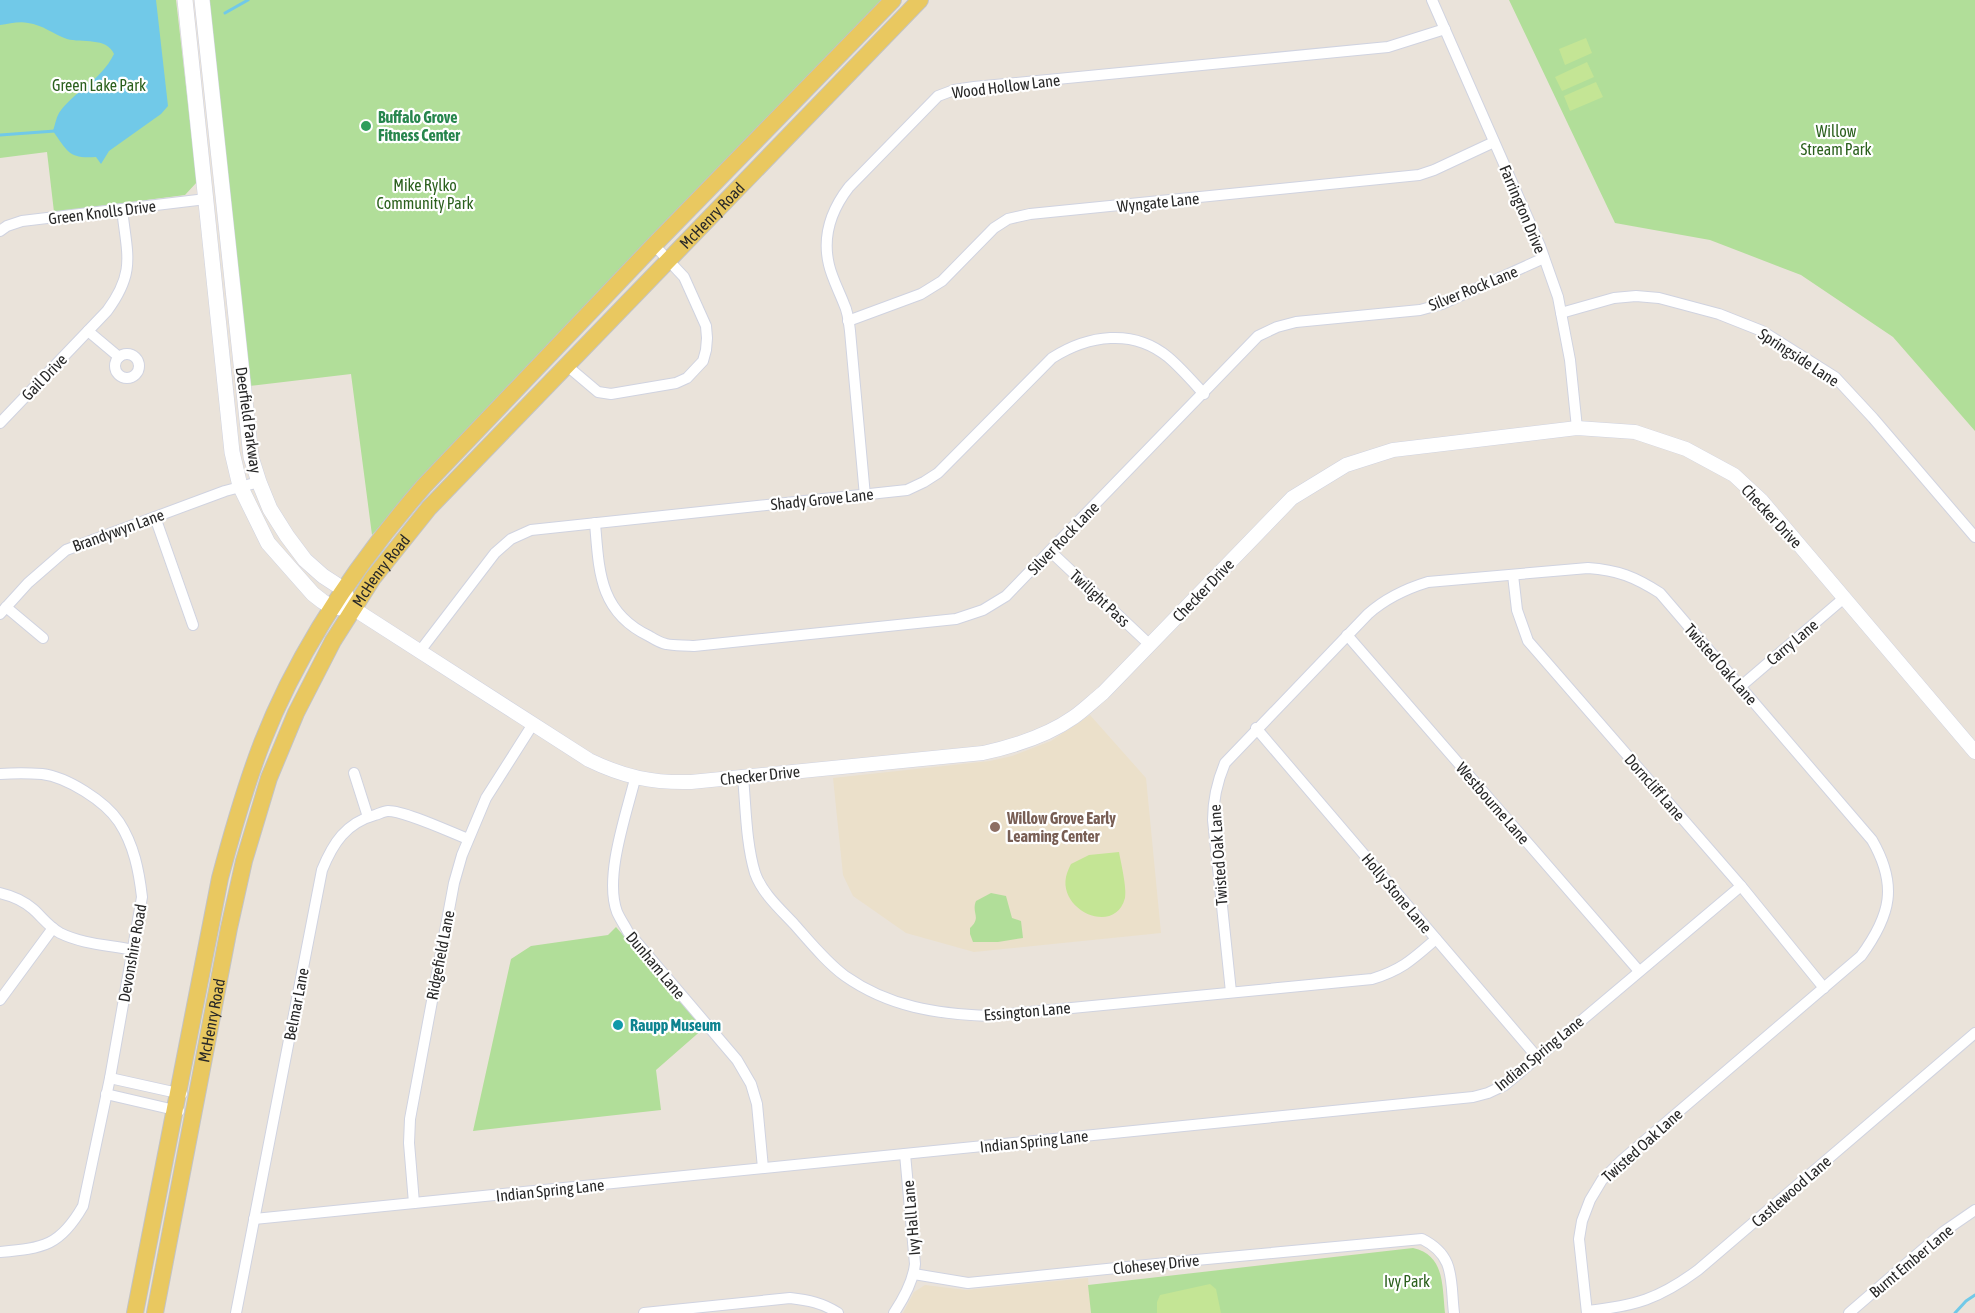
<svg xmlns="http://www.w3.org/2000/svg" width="1975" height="1313" font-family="'Asap Condensed',sans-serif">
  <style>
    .education { fill: #ebe0ca }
    .green { fill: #b1de99 }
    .pitch { fill: #c4e595 }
    .water { fill: #71c9e8 }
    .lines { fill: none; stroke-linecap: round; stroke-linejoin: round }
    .stream { stroke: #71c9e8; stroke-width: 3 }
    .minor-casing { stroke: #d0d3e0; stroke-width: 12 }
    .tertiary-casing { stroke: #d0d3e0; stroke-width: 15 }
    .secondary-casing { stroke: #d0d3e0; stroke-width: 16 }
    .primary-casing { stroke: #c3c3c3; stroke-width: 18 }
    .minor { stroke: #fff; stroke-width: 10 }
    .tertiary { stroke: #fff; stroke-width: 14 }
    .secondary { stroke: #fff; stroke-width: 15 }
    .primary { stroke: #e9c860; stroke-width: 16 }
    .leisure-dot { fill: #2e9e5b; stroke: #fff; stroke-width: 2 }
    .education-dot { fill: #8d6e63; stroke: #fff; stroke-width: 2 }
    .culture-dot { fill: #0f9aa8; stroke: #fff; stroke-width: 2 }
    .labels { text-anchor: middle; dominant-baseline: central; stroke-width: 4.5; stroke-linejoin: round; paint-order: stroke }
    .park-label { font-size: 16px; fill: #2b601d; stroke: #fff }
    .street-label { font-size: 16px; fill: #282828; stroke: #fff }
    .leisure-label { font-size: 16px; font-weight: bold; fill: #27864d; stroke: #fff; text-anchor: start }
    .education-label { font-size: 16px; font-weight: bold; fill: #785e54; stroke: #fff; text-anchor: start }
    .culture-label { font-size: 16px; font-weight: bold; fill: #0d838f; stroke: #fff; text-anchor: start }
  </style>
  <rect width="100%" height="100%" fill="#eae3da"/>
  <g class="education">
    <polygon points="1090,715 1146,778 1161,933 974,952 906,933 853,896 843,875 833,778 990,761 1012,756 1051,741"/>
    <polygon points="1088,1278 1091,1313 903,1313 914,1292 925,1285 966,1290"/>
  </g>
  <g class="green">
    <polygon points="0,0 176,0 197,182 185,195 54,212 47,152 0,158"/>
    <polygon points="208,0 885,0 399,504 372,535 351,374 249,386"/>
    <polygon points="1509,0 1975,0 1975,431 1893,337 1801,275 1710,240 1615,223"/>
    <path d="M 991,893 L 1006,896 L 1012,918 L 1021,921 L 1023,938 L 998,942 L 973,942 L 970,934 L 970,928 C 982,917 971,913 976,901 Z"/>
    <polygon points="616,927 704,1028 656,1070 661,1110 473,1131 511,959 531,946 608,935"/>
    <path d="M 1413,1248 C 1445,1255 1442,1286 1445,1313 L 1091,1313 L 1088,1285 Z"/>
  </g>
  <g class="pitch">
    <polygon points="1586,38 1592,53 1565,65 1559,49"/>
    <polygon points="1587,62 1594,77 1562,91 1555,77"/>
    <polygon points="1596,82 1603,97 1570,111 1564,96"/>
    <path d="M 1119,852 C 1121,863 1127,888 1125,898 C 1115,936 1059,911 1066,877 C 1067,872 1069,868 1071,864 L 1089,855 Z"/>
    <polygon points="1210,1284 1216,1289 1221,1313 1157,1313 1157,1302 1160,1295"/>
  </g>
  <path class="water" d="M 0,0 L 156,0 L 168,106 L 161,114 L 109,151 L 101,164 L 96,157 C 69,159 68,152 53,131 C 55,125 56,118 59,113 C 75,90 100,82 114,54 C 107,37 82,43 67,39 C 53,34 43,25 28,23 C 19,21 9,24 0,25 Z"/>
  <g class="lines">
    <g class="stream">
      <polyline points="225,13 248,0"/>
      <polyline points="0,135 55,131"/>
      <polyline points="1955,1313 1966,1301 1975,1295"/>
    </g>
    <g class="minor-casing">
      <g id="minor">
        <polyline points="1432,0 1540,246 1558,297 1570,360 1577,428"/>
        <polyline points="0,231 7,226 22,221 206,199"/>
        <polyline points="1561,313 1614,298 1636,296 1659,298 1719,314 1762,331 1835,377 1873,418 1975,537"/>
        <polyline points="848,321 921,294 942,281 994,228 1008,219 1030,214 1419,175 1434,170 1494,142"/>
        <polyline points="88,331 119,357"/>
        <circle cx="127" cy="366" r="12"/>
        <polyline points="566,365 598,392 611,394 676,383 687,378 703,361 706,350 707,338 706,326 684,277 654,245"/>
        <path d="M 0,423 L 107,311 C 136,272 127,255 122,209"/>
        <path d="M 865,496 L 850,331 C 849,322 848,312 844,304 C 839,291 832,278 829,265 C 822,236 832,209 849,187 L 938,96 L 954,90 L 974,87 L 1388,47 L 1445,29"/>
        <polyline points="155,517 193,625"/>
        <path d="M 595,523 C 599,571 599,612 649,636 C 654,639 660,643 666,644 C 674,646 685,645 694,646 L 956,619 L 983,610 L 1006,596 L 1258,336 L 1277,327 L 1296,322 L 1420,310 L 1442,304 L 1544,258"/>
        <polyline points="1050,551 1150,645"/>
        <polyline points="1513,575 1517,610 1528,641 1741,886 1824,988"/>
        <polyline points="6,607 43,638"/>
        <polyline points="0,614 28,583 66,550 225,491 259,482"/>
        <polyline points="1347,635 1639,971"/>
        <path d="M 420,651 L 495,553 L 511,539 L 531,530 L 907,490 L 924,482 L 938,473 L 1052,358 C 1088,335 1133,328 1168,357 C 1181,368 1193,382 1204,394"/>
        <polyline points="1740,687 1844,598"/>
        <polyline points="1256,728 1537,1057"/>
        <polyline points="354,773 368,817"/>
        <path d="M 0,774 C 14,773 28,773 42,774 C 67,777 105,801 119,822 C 134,845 139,871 142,897 L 110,1078 L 83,1206 C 60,1246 44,1248 0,1252"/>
        <path d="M 743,777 C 746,809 746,843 755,873 C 762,893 780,909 794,924 C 810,942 826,962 845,976 C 889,1007 937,1014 989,1016 L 1372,979 C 1402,970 1413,959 1436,939"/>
        <path d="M 635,779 C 626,815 604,877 617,912 C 620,919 625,926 628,932 L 737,1060 L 751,1084 L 757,1104 L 763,1168"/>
        <path d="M 0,893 C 13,896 23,900 33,909 C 42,917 49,927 60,933 C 82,944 109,945 133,950"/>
        <path d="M 1231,992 L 1213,820 C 1213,799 1217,782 1225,763 L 1368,614 C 1386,598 1405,589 1428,582 L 1588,568 C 1618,570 1635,577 1660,593 L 1872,840 C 1898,885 1891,915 1861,956 L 1622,1160 L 1602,1180 L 1590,1200 L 1582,1221 L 1579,1239 L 1587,1313"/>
        <polyline points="0,1000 53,928"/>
        <polyline points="110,1078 182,1094"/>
        <polyline points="106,1094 179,1111"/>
        <polyline points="414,1203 409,1143 410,1119 454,883 462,855 486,798 533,724"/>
        <polyline points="254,1219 1473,1097 1488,1093 1505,1085 1741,886"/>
        <path d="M 914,1274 L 968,1283 L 1196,1260 L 1422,1239 C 1456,1256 1450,1280 1454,1313"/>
        <path d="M 1587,1311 C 1635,1306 1659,1299 1698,1270 L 1975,1033"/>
        <path d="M 236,1313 L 322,870 C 333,843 346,823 375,815 C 379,814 384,811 388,811 C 405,811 450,832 468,839"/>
        <path d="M 644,1313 L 790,1298 C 808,1300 823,1303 838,1313"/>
        <path d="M 894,1313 C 904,1298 913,1282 915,1264 L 905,1154"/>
        <polyline points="1849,1313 1943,1232 1975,1210"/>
      </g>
    </g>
    <g class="tertiary-casing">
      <path id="tertiary" d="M 354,609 L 589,760 C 624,777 652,783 691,782 L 983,753 C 1015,746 1047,736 1074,717 C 1084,710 1093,701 1103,693 L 1292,498 L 1346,465 L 1393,450 L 1577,428 L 1635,432 L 1686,449 L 1734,475 L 1762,501 L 1975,752"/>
    </g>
    <g class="secondary-casing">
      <g id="secondary">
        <polyline points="185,0 232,452 240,486 268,543 313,594 322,601 331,607 354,609"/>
        <polyline points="202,0 251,457 259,482 270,509 287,536 305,560 323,576 343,589 349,601"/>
      </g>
    </g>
    <g class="primary-casing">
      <g id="primary">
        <path d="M 135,1313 L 220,878 C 232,833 245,787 262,743 C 299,648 357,563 424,486 L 654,245 L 893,0"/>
        <path id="s1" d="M 155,1313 L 229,928 L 244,861 L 269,778 L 296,713 L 333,641 L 373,578 L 429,508 L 920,0"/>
      </g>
    </g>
    <use href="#minor" class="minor"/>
    <use href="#tertiary" class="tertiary"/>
    <use href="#secondary" class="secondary"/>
    <use href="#primary" class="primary"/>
  </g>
  <circle class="leisure-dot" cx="366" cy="126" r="6"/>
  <circle class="education-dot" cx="995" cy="827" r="6"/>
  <circle class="culture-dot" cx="618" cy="1025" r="6"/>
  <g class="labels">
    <g class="park-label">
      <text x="99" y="85">Green Lake Park</text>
      <text x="1836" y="131">Willow<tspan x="1836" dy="18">Stream Park</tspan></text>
      <text x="425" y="185">Mike Rylko<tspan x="425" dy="18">Community Park</tspan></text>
      <text x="1407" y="1281">Ivy Park</text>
    </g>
    <g class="street-label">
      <text transform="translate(1006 86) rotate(-7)">Wood Hollow Lane</text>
      <text transform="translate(1158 202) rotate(-6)">Wyngate Lane</text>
      <text transform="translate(1523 209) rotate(67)">Farrington Drive</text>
      <text transform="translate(102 212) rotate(-7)">Green Knolls Drive</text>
      <text stroke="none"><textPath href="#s1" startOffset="1270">McHenry Road</textPath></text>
      <text transform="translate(1473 288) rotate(-22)">Silver Rock Lane</text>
      <text transform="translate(1799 357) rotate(33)">Springside Lane</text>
      <text transform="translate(44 377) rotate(-46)">Gail Drive</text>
      <text transform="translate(249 420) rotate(82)">Deerfield Parkway</text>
      <text transform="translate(822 499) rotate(-6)">Shady Grove Lane</text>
      <text transform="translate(1772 516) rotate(47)">Checker Drive</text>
      <text transform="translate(118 530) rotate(-20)">Brandywyn Lane</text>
      <text transform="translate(1063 538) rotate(-46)">Silver Rock Lane</text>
      <text stroke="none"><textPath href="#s1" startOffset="784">McHenry Road</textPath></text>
      <text transform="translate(1203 590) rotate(-46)">Checker Drive</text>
      <text transform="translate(1100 598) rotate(43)">Twilight Pass</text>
      <text transform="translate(1792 642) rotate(-40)">Carry Lane</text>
      <text transform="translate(1721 664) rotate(49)">Twisted Oak Lane</text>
      <text transform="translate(760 775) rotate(-6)">Checker Drive</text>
      <text transform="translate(1655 787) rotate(49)">Dorncliff Lane</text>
      <text transform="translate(1493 803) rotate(49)">Westbourne Lane</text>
      <text transform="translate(1218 855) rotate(-94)">Twisted Oak Lane</text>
      <text transform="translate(1397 893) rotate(50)">Holly Stone Lane</text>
      <text transform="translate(132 953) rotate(-80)">Devonshire Road</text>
      <text transform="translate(440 955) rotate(-79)">Ridgefield Lane</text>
      <text transform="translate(656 965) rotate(50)">Dunham Lane</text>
      <text transform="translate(296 1004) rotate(-79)">Belmar Lane</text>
      <text transform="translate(1027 1011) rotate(-5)">Essington Lane</text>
      <text stroke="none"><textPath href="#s1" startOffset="298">McHenry Road</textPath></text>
      <text transform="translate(1539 1053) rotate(-39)">Indian Spring Lane</text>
      <text transform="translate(1034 1141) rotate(-6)">Indian Spring Lane</text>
      <text transform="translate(1642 1145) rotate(-42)">Twisted Oak Lane</text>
      <text transform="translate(550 1190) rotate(-6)">Indian Spring Lane</text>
      <text transform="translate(1791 1191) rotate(-41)">Castlewood Lane</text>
      <text transform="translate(911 1218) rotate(-95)">Ivy Hall Lane</text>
      <text transform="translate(1911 1261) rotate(-40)">Burnt Ember Lane</text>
      <text transform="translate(1156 1264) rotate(-6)">Clohesey Drive</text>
    </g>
    <g class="leisure-label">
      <text x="378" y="117">Buffalo Grove<tspan x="378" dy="18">Fitness Center</tspan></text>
    </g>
    <g class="education-label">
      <text x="1007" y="818">Willow Grove Early<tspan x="1007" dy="18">Learning Center</tspan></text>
    </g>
    <g class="culture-label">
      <text x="630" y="1025">Raupp Museum</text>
    </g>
  </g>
</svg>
